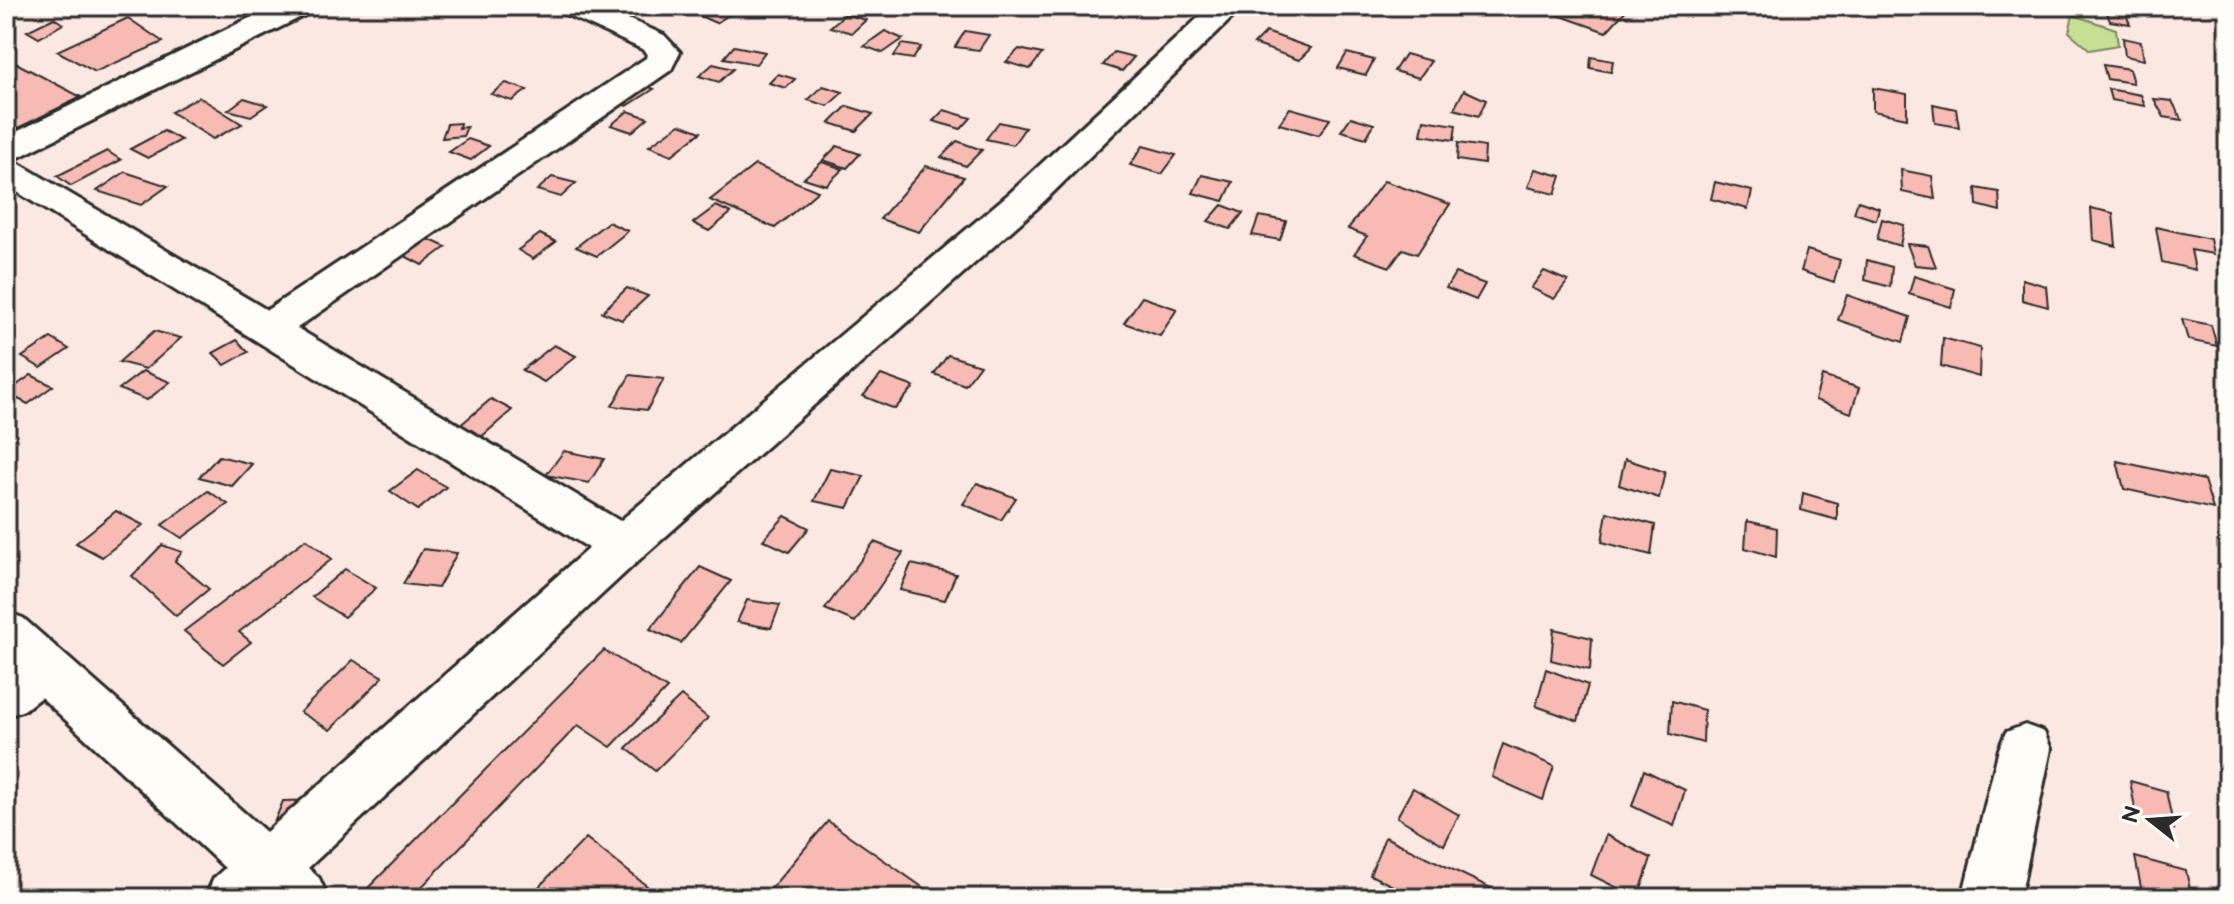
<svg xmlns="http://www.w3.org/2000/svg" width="2234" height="904" font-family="'Balsamiq Sans',sans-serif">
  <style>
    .green { fill: #c5df95; stroke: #788560; stroke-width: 2 }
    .building { fill: #f7bbb4; stroke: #2b2b2b; stroke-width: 2 }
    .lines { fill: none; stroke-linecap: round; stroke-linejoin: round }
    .minor-casing { stroke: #2b2b2b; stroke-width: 6 }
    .minor { fill: #fdfcf7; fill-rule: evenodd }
  </style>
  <rect width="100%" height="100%" fill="#fbe8e3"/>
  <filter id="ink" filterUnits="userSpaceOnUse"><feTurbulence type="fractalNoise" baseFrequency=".0125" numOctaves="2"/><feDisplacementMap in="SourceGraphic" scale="16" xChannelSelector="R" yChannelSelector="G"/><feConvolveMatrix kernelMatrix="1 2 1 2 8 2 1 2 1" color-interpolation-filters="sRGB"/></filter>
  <g filter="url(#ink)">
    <polygon class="green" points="2073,15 2116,29 2118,45 2090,50 2069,32"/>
    <g class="building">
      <polygon points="704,6 715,6 732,13 716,23 693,13"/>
      <polygon points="1533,6 1630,6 1606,32"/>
      <polygon points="2105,8 2125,12 2130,24 2110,21"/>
      <polygon points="845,14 866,20 852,33 830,27"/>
      <polygon points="54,18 63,24 39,38 27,31"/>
      <polygon points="128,18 163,42 95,72 57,51"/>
      <polygon points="885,31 903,39 883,53 864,46"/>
      <polygon points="965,31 989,35 979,50 955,47"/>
      <polygon points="1266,32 1311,48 1299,60 1254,44"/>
      <polygon points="2123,38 2141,42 2144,60 2125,56"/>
      <polygon points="902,44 921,47 913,59 894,56"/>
      <polygon points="734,46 765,52 756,64 724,58"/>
      <polygon points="1019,49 1042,54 1030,69 1006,62"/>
      <polygon points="1114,52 1134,57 1122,71 1103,65"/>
      <polygon points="1347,53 1374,60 1366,75 1338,68"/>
      <polygon points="1405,54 1431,61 1419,78 1394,71"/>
      <polygon points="1591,57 1613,61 1611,72 1590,68"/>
      <polygon points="16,63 81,97 6,134 6,68"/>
      <polygon points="713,64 733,69 719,82 699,76"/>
      <polygon points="2103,65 2129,69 2133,83 2107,79"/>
      <polygon points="778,74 795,79 786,88 769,83"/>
      <polygon points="506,83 527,90 512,101 491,94"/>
      <polygon points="640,83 654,89 627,106 613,100"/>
      <polygon points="823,86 843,92 828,106 808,100"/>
      <polygon points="1873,88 1907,94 1907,118 1873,111"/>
      <polygon points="2108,89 2141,95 2145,106 2111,100"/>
      <polygon points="1464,90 1486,100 1479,116 1454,109"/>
      <polygon points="199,97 242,124 213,139 171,112"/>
      <polygon points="244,98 267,105 251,116 228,110"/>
      <polygon points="2154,99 2172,101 2182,120 2164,117"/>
      <polygon points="1933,104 1956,109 1959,127 1935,123"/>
      <polygon points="847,106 873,114 856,131 830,123"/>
      <polygon points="1290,108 1330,119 1319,135 1279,124"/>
      <polygon points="944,110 971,118 961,129 933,121"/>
      <polygon points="628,111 648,118 632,132 611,125"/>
      <polygon points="1351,117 1374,124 1366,138 1341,131"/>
      <polygon points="1424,120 1456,125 1454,140 1421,135"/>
      <polygon points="999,122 1025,128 1013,145 986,139"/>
      <polygon points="460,123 459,128 467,127 463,136 442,138 447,124"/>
      <polygon points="680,124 701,132 672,155 649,146"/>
      <polygon points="164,131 181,140 148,158 130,149"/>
      <polygon points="468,139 489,146 471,160 449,152"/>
      <polygon points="957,141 982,150 966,166 941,157"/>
      <polygon points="1458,143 1485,147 1484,164 1457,160"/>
      <polygon points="837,146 860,154 847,168 823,160"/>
      <polygon points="1143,146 1176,155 1162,174 1130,165"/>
      <polygon points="107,151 121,160 71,186 57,176"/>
      <polygon points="822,162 843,169 826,185 804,178"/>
      <polygon points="755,165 818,191 775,228 710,200"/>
      <polygon points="926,166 964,177 919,232 880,219"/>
      <polygon points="1535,169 1561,176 1555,194 1528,187"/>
      <polygon points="1901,170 1932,176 1935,199 1902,192"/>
      <polygon points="125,172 168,186 141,205 97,191"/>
      <polygon points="1202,175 1233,182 1224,201 1193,193"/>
      <polygon points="552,177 576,183 561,197 537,190"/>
      <polygon points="1384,181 1450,204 1417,254 1403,249 1390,267 1354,254 1367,236 1348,229"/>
      <polygon points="1715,182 1752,191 1748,209 1711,199"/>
      <polygon points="1976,188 1999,192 2000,211 1977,205"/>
      <polygon points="1858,201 1879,208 1876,220 1854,213"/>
      <polygon points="1222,205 1243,213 1230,229 1208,221"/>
      <polygon points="716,206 731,213 709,231 693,223"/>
      <polygon points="2091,208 2113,213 2116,246 2093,240"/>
      <polygon points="1259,216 1286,221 1280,240 1252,235"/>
      <polygon points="1882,219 1904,225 1900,246 1877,239"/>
      <polygon points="608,222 628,231 597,256 576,247"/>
      <polygon points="2156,227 2210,239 2213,254 2191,250 2195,270 2162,262"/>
      <polygon points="540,234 556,242 533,259 518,250"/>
      <polygon points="428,239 446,247 422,265 405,256"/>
      <polygon points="1907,244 1928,246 1936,267 1915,265"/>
      <polygon points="1807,250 1840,260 1834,282 1801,271"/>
      <polygon points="1867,260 1892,267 1890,287 1865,280"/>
      <polygon points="1544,271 1568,281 1554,299 1531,288"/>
      <polygon points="1455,273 1485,284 1476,300 1446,288"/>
      <polygon points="1914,276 1955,289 1951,307 1909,294"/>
      <polygon points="2022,279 2046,286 2048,307 2022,300"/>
      <polygon points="627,288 648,296 622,320 602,312"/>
      <polygon points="1847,295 1910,317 1903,342 1838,320"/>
      <polygon points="1142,297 1177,309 1160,336 1124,323"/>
      <polygon points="2182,319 2211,325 2217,346 2188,340"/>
      <polygon points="154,331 181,338 146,369 119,362"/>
      <polygon points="51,338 69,349 41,368 22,357"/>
      <polygon points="1943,338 1980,348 1979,377 1941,366"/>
      <polygon points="237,340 248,352 225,365 213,353"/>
      <polygon points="554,345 576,356 544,382 522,370"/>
      <polygon points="948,355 980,365 965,385 934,374"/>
      <polygon points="143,371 170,382 147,400 119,389"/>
      <polygon points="31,375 53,386 28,404 6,393"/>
      <polygon points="630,375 664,379 647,410 612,406"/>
      <polygon points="881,375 914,387 895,409 863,396"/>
      <polygon points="1822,376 1859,388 1851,413 1815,400"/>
      <polygon points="491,399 512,410 479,439 458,427"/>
      <polygon points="564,451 604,459 589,483 546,475"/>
      <polygon points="219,456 252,464 232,486 199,477"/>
      <polygon points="1625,459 1665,472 1659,498 1619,485"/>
      <polygon points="2117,461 2204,480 2213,509 2124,489"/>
      <polygon points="830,469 864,476 848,508 814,501"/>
      <polygon points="418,470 446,487 418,510 390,491"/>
      <polygon points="977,483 1016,498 1001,520 963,504"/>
      <polygon points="208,491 228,504 182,538 162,525"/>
      <polygon points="1803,493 1837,503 1837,520 1801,510"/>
      <polygon points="116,511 143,525 102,557 76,543"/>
      <polygon points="1607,512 1655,525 1651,555 1602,542"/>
      <polygon points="785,516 809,528 789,552 763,540"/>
      <polygon points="1747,521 1777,528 1776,557 1745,548"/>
      <polygon points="306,539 332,559 239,632 251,642 223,664 184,631"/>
      <polygon points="874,542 903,553 855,622 825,609"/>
      <polygon points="162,545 182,552 175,561 209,589 176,616 132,576"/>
      <polygon points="423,549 457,553 438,588 403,584"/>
      <polygon points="911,564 956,574 945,600 900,590"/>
      <polygon points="700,567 731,581 681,643 650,629"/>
      <polygon points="345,569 376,588 344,617 312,597"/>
      <polygon points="747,600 780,605 771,628 737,622"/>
      <polygon points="1554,629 1592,638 1590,670 1551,660"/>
      <polygon points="604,650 667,689 611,747 578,725 411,898 377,898 366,890"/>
      <polygon points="353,660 383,677 330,730 300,712"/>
      <polygon points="1546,669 1588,685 1578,721 1536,706"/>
      <polygon points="681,696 708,718 655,771 626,748"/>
      <polygon points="1672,701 1704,710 1703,743 1670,734"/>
      <polygon points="1503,744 1554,766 1543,800 1492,777"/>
      <polygon points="1644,770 1685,790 1674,826 1632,806"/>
      <polygon points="2130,781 2166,791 2174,829 2137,819"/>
      <polygon points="1413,788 1459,815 1444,845 1397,817"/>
      <polygon points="320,800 271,830 283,801"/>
      <polygon points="828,821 938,898 763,898"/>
      <polygon points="1606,835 1651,858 1638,898 1591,875"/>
      <polygon points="1385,837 1491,888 1488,898 1418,898 1370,875"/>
      <polygon points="586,838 662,898 528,898"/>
      <polygon points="2135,857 2186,871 2192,898 2161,898 2142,893"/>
    </g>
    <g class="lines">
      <g class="minor-casing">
        <g id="minor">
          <polygon points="274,6 313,6 309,13 13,160 267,310 646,58 647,54 642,49 563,13 559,6 599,6 664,35 680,52 671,70 297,328 620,521 1011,192 1211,6 1244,6 1037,208 640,559 308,868 319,878 328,898 205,898 214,878 225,868 41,697 24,710 6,717 6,612 23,618 266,832 589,548 6,185 6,137"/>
          <polygon points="2025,725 2044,732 2051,749 2020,898 1962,898 1999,749 2006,732"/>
        </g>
      </g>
      <use href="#minor" class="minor"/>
    </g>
  </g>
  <rect width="2234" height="904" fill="none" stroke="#fdfcf7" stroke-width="32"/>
  <rect x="16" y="16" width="2202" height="872" fill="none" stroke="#2b2b2b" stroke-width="3" filter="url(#ink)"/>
  <g transform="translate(2150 820) rotate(287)" stroke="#fdfcf7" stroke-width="6" paint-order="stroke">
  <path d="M0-6L14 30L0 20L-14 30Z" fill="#2b2b2b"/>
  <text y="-12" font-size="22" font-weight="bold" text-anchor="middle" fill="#2b2b2b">N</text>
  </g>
</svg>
